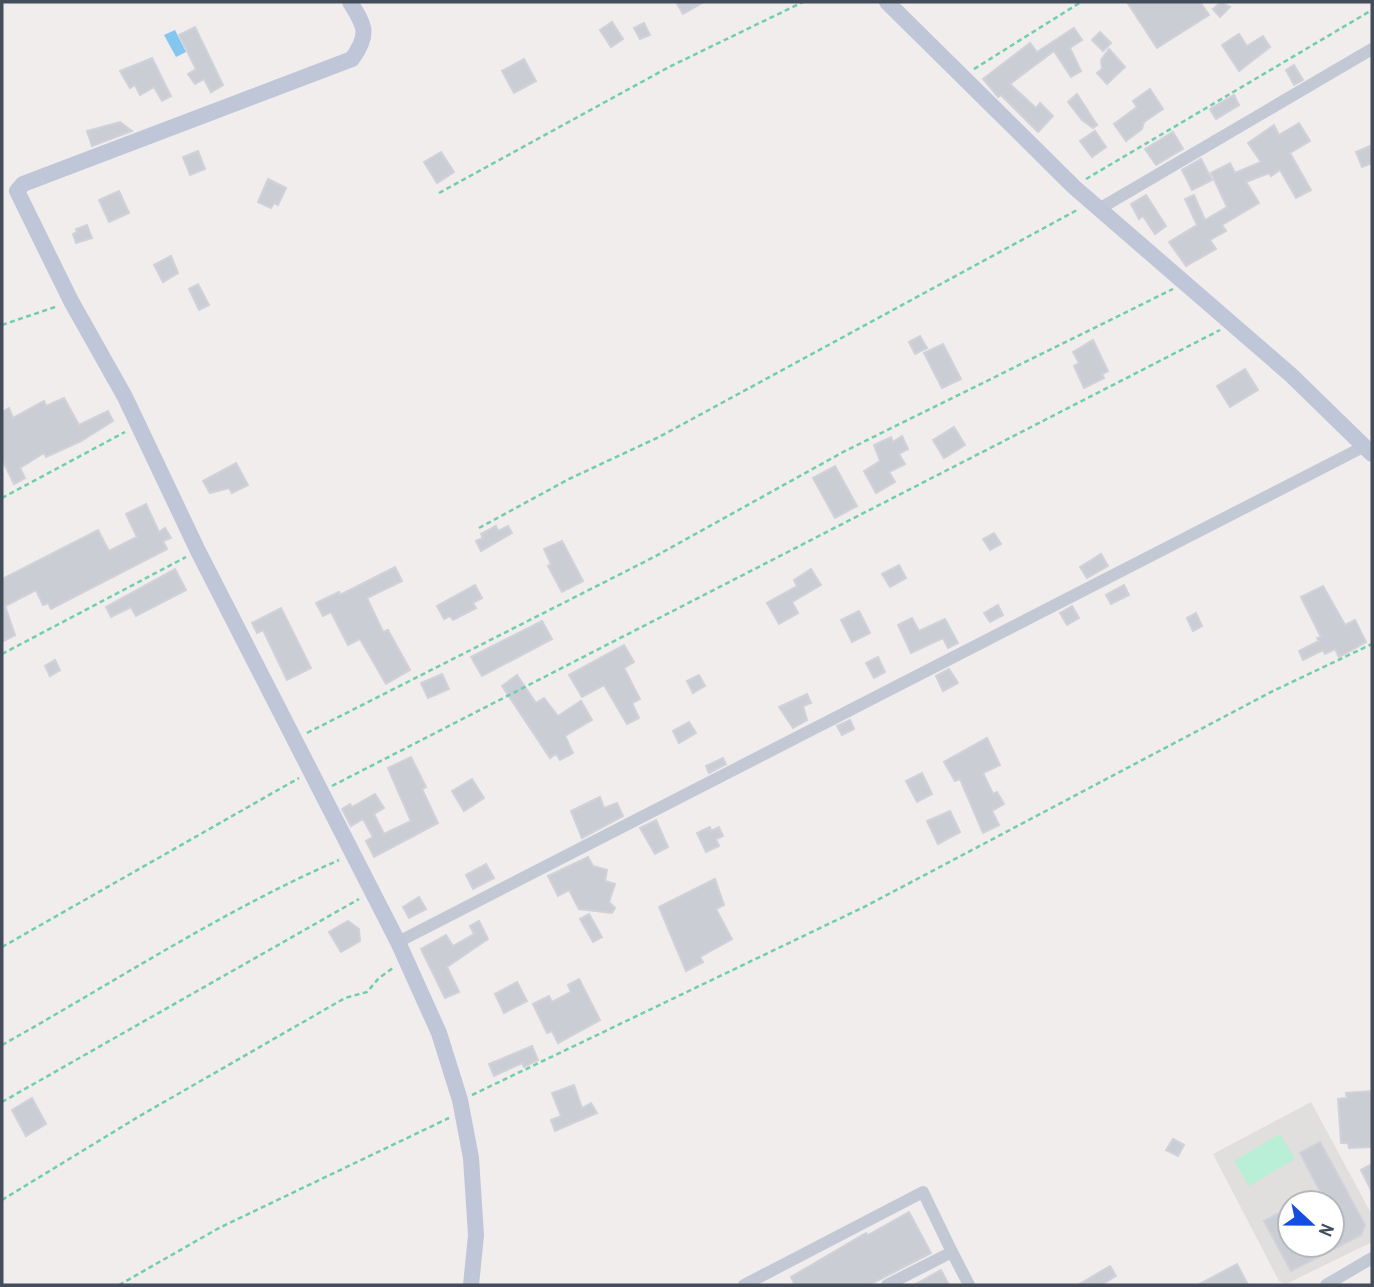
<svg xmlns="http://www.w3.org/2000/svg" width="1374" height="1287" font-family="'Archivo Narrow',sans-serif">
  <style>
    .education { fill: #e1dede; fill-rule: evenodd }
    .garden { fill: #b8efd6 }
    .water { fill: #84c7ee }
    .building { fill: #cbcdd5; stroke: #d0d1d9; stroke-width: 2 }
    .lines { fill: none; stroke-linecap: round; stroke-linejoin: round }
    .path { stroke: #70ceae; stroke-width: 2.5; stroke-dasharray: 5 3.5; stroke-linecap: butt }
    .street { stroke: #c2c9d5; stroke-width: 12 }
    .secondary { stroke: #bec6d7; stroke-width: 16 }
  </style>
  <rect width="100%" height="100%" fill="#f0edec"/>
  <path class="education" d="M 1311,1102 L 1372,1215 L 1372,1242 L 1286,1284 L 1279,1281 L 1213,1154 ZM 1290,1203 L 1332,1203 L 1332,1245 L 1290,1245 Z"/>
  <polygon class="garden" points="1280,1134 1295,1159 1249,1186 1234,1161"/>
  <polygon class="water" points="175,30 186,52 176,57 164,35"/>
  <g class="building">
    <polygon points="676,2 704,2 683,14"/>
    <polygon points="1127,2 1200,2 1209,15 1157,48"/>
    <polygon points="1221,2 1230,7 1220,17 1213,9"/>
    <polygon points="612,22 623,39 611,47 600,30"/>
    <polygon points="644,23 650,35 640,39 634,28"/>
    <polygon points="195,27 223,85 211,92 204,79 195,84 188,74 196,69 179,35"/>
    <polygon points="1074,28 1082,40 1070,48 1081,71 1071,77 1054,51 1010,84 1036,108 1040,103 1053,116 1038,132 1001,95 998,97 983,79 1030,43 1037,52"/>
    <polygon points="1100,32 1111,43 1103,51 1092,40"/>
    <polygon points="1239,34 1247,46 1263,36 1270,47 1239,71 1222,45"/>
    <polygon points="1109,49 1125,67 1107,84 1097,73 1102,69 1101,60"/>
    <polygon points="152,58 171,96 162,101 154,87 140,95 135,85 130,88 120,71"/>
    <polygon points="524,59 536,81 514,93 502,71"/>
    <polygon points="1294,65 1303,80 1294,85 1286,70"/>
    <polygon points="1150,89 1163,109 1144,122 1142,129 1126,141 1114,124 1137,107 1133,101"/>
    <polygon points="1077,94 1097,125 1093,128 1082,120 1068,102"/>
    <polygon points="1234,95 1239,105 1216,119 1210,109"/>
    <polygon points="120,122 132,131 92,146 87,131"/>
    <polygon points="1299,123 1310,141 1290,153 1311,190 1296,198 1280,170 1271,176 1269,173 1246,182 1259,203 1222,225 1226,231 1210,240 1216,249 1186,266 1169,242 1197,225 1185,199 1194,195 1205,220 1227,207 1211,173 1230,163 1235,173 1261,162 1248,143 1274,125 1279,135"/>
    <polygon points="1095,131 1106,147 1092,157 1080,141"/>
    <polygon points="1173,132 1183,149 1156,165 1145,149"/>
    <polygon points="1372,145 1372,163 1362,167 1356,152"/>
    <polygon points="198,151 205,169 190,175 183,157"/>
    <polygon points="441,152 454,172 437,183 424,162"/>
    <polygon points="1201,159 1212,180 1192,190 1182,170"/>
    <polygon points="268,179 286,188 278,205 274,203 271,208 258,202"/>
    <polygon points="119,191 129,213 109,222 99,200"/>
    <polygon points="1146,195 1166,226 1155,234 1143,216 1139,219 1131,204"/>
    <polygon points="87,225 92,238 76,243 73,234 77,232 76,229"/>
    <polygon points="171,256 178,273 163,282 154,265"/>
    <polygon points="198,284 209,305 199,310 189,289"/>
    <polygon points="920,336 927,348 915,354 909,342"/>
    <polygon points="1093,340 1108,371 1102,374 1104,378 1084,388 1074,366 1079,363 1073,352"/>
    <polygon points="943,344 961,379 942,388 924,353"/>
    <polygon points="1245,369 1258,390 1230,407 1217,386"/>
    <polygon points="64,398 79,425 108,411 113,421 81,441 46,457 44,453 20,468 25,478 14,484 2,459 2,412 9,408 13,418 44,401 46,406"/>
    <polygon points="954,427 965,445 944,458 933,440"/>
    <polygon points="902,436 908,449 899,454 905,464 889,472 895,482 876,493 864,471 880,461 874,445 891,437 893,442"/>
    <polygon points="236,463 248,485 232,493 229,488 210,493 203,481"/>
    <polygon points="835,466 857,506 835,518 813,478"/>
    <polygon points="146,504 159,532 165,528 171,538 163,541 167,549 51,609 48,603 43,605 36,590 5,606 15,635 2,642 2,579 98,530 109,551 137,537 126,514"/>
    <polygon points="496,526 498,531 508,526 512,533 481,551 476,541 483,538 481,534"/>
    <polygon points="994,533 1001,544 990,550 983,539"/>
    <polygon points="562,541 583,581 562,592 548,566 551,564 544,549"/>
    <polygon points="1101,554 1108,566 1087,578 1080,567"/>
    <polygon points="899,565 906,578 890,587 882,574"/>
    <polygon points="395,567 402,581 367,598 383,632 388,630 410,670 386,684 360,639 348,645 331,612 323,616 316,603 339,592 340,595"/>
    <polygon points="175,569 186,590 136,616 131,607 111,617 106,607"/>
    <polygon points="811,569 821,585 792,602 798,613 779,624 767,603 797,586 794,580"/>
    <polygon points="475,585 482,598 473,603 476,608 453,620 450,616 444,619 437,606"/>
    <polygon points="1124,585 1129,595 1111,604 1106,595"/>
    <polygon points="1323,586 1345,625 1355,620 1366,642 1339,657 1335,649 1325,654 1323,650 1303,660 1299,651 1319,641 1317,638 1321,637 1301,597"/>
    <polygon points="998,605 1003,615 990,622 984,613"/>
    <polygon points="1072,606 1079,618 1067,625 1060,613"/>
    <polygon points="281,608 311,668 287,680 263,630 257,633 252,623"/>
    <polygon points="859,611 870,633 852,642 841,620"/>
    <polygon points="1196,613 1202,626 1193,631 1187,618"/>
    <polygon points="912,618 919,631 945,619 958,643 948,648 943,638 911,653 898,625"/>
    <polygon points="542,621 552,639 482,676 471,657"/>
    <polygon points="624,645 634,662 624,668 640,699 632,703 639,718 627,724 604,685 582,697 569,675"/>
    <polygon points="878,657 885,672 874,678 866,663"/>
    <polygon points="55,660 60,670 50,676 45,666"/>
    <polygon points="949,669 958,683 943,691 936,676"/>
    <polygon points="442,674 449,689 428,698 421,683"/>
    <polygon points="517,675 536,703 544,698 558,716 581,701 592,720 565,736 573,753 560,760 556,754 550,758 502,686"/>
    <polygon points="699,675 705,686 693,693 687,681"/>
    <polygon points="807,694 811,703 803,706 807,720 793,728 779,707"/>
    <polygon points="850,720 854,729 842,735 837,726"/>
    <polygon points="689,722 696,733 679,743 673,731"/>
    <polygon points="987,738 1000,765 983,773 993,794 997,792 1004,804 992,811 999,825 983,833 960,779 955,781 944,762"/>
    <polygon points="411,757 426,787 422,789 438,823 374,857 366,841 373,837 363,819 351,826 342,809 350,804 352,807 375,794 384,808 374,814 384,834 411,821 388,768"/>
    <polygon points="723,758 726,764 709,773 706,766"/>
    <polygon points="922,773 932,794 917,802 906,781"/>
    <polygon points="472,779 484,798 464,811 452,791"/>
    <polygon points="600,797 604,808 617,803 623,816 582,838 571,811"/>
    <polygon points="950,811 960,832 938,844 927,821"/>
    <polygon points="656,820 668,847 655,854 640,828"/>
    <polygon points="710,827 711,831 719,827 723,836 716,839 719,846 706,852 697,833"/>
    <polygon points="588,857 593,866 607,870 605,881 615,884 609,902 615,908 612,913 579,909 569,890 558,896 548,876"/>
    <polygon points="486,864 494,878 473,889 466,875"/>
    <polygon points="715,879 724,905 716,909 732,939 700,957 703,962 686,971 659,907"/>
    <polygon points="419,897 426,909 409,918 403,907"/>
    <polygon points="589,914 602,937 593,942 580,919"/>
    <polygon points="348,921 359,929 360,941 341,952 329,932"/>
    <polygon points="479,921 488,939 447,967 459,992 445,998 421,949 446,935 453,946 474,934 470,926"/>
    <polygon points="579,979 600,1020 558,1043 552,1031 547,1033 533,1004 549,996 552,1002 571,992 568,985"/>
    <polygon points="517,982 527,1001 504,1013 495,994"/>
    <polygon points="532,1046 538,1060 524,1067 522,1063 494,1076 489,1064"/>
    <polygon points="574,1085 582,1108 591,1103 597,1113 555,1131 551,1120 561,1116 552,1093"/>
    <polygon points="1372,1091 1372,1147 1349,1148 1348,1143 1341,1143 1338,1099 1347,1098 1346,1093"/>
    <polygon points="32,1098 46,1124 26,1136 12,1110"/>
    <polygon points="1173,1139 1184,1145 1178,1156 1166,1150"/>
    <polygon points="1320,1142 1365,1225 1361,1235 1291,1271 1264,1221 1281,1212 1290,1230 1290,1245 1332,1245 1332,1203 1326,1203 1300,1153"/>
    <polygon points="1372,1164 1372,1192 1361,1170"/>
    <polygon points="909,1212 931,1253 869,1285 795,1285 791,1277 866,1233 868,1235"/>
    <polygon points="1237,1264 1248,1285 1198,1285"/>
    <polygon points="1110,1266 1116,1276 1101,1285 1078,1285"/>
    <polygon points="941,1270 949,1285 914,1285"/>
  </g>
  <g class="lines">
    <g class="path">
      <polyline points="974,69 1081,2"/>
      <polyline points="1086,179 1372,10"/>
      <polyline points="439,193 669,67 803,2"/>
      <polyline points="2,325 58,306"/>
      <polyline points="2,498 125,432"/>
      <polyline points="479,528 569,479 659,437 1079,209"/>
      <polyline points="2,654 186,557"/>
      <polyline points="307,733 654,557 845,451 1173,289"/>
      <polyline points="332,786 1220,330"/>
      <polyline points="2,947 299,778"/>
      <path d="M 2,1045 C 113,983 222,911 339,860"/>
      <polyline points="472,1095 866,906 1271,692 1372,644"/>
      <polyline points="2,1102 359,899"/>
      <polyline points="2,1200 138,1117 345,998 367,992 379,978 393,968"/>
      <polyline points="119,1285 219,1228 449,1118"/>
    </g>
    <g class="street">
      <polyline points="1099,209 1372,49"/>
      <polyline points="398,942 1363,447"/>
      <polyline points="744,1285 923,1192 952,1252"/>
      <polyline points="887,1285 952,1252 969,1285"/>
      <polyline points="1326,1285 1372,1258"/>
    </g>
    <g class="secondary">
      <path d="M 350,2 C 365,26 370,34 352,59 L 23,184 L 17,191 L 71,301 L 125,397 L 198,551 L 398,942 L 439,1033 L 460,1100 L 471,1158 L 476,1235 L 471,1285"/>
      <polyline points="887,2 1074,187 1291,375 1372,454"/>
    </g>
  </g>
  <rect width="1374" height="1287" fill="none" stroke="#444d5a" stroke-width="7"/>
  <g transform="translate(1311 1224) rotate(112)"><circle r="33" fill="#ffffff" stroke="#b4b8bd" stroke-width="2"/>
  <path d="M0-5L12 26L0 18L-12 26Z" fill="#144de2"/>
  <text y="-10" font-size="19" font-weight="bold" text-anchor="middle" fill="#444d5a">N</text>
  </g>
</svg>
